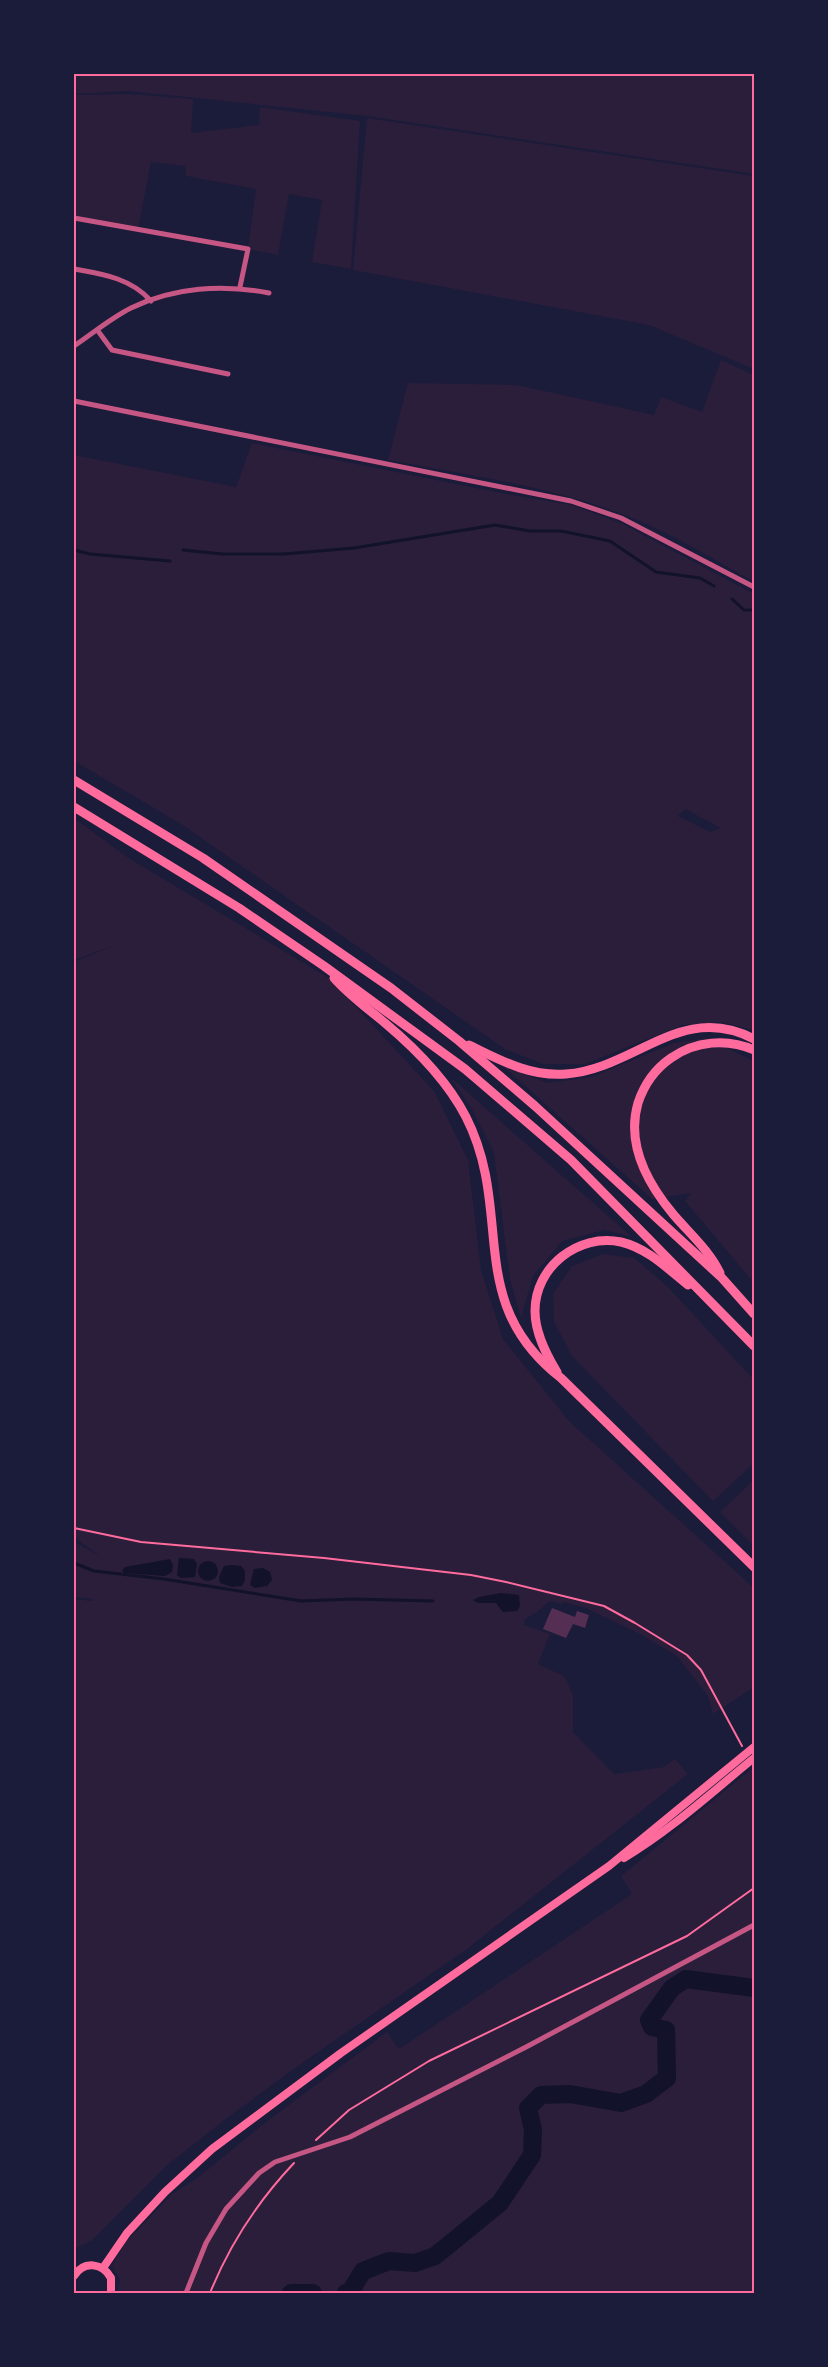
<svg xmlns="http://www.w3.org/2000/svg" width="828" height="2367" font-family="Ubuntu,sans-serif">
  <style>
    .green { fill: #2a1e3b; fill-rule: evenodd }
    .water { fill: #12122b }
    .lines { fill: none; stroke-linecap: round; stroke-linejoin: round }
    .stream { stroke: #12122b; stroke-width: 3 }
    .river { stroke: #12122b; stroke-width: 18 }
    .building { fill: #542f53 }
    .path { stroke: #ff6b9d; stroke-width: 2 }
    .minor { stroke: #c65784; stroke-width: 5 }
    .primary { stroke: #ff6b9d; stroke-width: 8 }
    .motorway { stroke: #ff6b9d; stroke-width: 9 }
    .neatline { fill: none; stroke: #ff6b9d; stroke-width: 2 }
  </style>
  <rect width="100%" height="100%" fill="#1b1b3a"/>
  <g class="green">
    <polygon points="74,74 754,74 754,174 367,116 129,91 74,94"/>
    <polygon points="129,94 193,99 191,133 259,125 260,107 360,121 351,269 312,262 322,200 289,194 278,255 248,249 256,189 186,176 185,166 151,162 138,230 74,217 74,95"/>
    <polygon points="367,118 754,176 754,369 649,325 353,270"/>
    <path d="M 721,360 L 754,375 L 754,582 C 712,558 668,531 622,514 C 551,487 464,474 388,460 L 408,383 L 517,385 L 654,415 L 661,397 L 702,412 Z"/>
    <path d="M 252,443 L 496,492 L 571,505 L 621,523 L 754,594 L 754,1030 L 721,1022 L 683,1025 L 585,1064 L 543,1064 L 505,1049 L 181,824 L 74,761 L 74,455 L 236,487 ZM 685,809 L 721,828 L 710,832 L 678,816 Z"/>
    <polygon points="74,818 130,859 329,978 434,1091 468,1160 481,1270 503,1339 569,1421 754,1588 754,1687 713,1714 708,1696 676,1655 638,1633 586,1608 564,1602 562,1604 550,1601 537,1612 525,1619 524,1625 550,1634 538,1664 564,1676 573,1695 573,1732 614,1774 664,1767 675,1759 688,1774 467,1949 295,2068 227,2118 165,2167 91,2241 74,2249 74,1599 92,1601 93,1599 74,1597 74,1542 100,1556 74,1537 74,962 117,944 74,960"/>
    <polygon points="706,1038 754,1061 754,1283 685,1201 691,1193 652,1199 504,1067 548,1083 591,1077 674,1043"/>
    <polygon points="449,1076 632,1237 604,1230 562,1241 533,1276 521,1318 510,1279 494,1153 472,1109"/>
    <polygon points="603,1254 634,1258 667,1286 754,1380 754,1463 713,1501 572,1356 554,1322 553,1294 572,1266"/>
    <polygon points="754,1480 754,1546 720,1512"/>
    <polygon points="754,1767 754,2293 118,2293 120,2280 112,2266 125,2243 173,2193 196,2179 266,2122 387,2032 399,2049 632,1894 621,1876"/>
  </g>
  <g class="water">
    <polygon points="179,1558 194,1559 197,1564 195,1577 181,1578 177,1575"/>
    <polygon points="170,1559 173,1565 172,1572 165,1576 124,1573 122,1570 125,1567"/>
    <circle cx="208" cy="1571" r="10"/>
    <polygon points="232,1565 241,1566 245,1571 245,1580 242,1586 232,1587 220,1583 219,1577 224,1566"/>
    <polygon points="263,1568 270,1572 272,1580 267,1586 255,1588 250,1585 254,1569"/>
    <polygon points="501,1593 519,1595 520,1606 517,1611 503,1612 496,1603 478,1603 473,1600 479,1597"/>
  </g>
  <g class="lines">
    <g class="stream">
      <polyline points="74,550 90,554 170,561"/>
      <polyline points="183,550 222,554 284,554 354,548 495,525 530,531 561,531 610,541 656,572 700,578 714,586"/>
      <polyline points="732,599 744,610 754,610"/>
      <polyline points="74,1563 94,1571 164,1579 301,1601 353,1599 433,1601"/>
    </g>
    <g class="river">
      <polyline points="291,2293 313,2293"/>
      <polyline points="346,2293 350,2292 363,2271 389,2261 415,2263 435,2256 500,2203 532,2155 533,2130 528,2108 541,2095 570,2094 621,2103 646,2094 667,2078 666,2030 652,2027 649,2020 672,1988 686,1979 754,1988"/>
    </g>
  </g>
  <polygon class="building" points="552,1608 575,1617 577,1611 589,1615 585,1628 573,1624 566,1638 543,1629"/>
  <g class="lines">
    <g class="path">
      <polyline points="74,1528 141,1542 324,1558 471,1575 506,1582 604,1606 635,1623 687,1655 701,1670 742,1746"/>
      <polyline points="316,2140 349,2110 429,2061 687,1936 754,1888"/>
      <path d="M 210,2293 C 229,2246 259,2200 294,2163"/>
    </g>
    <g class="minor">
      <polyline points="74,218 248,249 240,287"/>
      <path d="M 74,269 C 102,274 131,278 151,301"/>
      <polyline points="98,331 112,350 228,374"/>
      <path d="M 74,346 C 92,334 111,318 131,308 C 174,287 223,284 269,293"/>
      <polyline points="74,401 571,501 621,518 754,587"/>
      <polyline points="186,2293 206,2243 226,2209 259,2173 275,2162 350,2137 528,2046 754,1925"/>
    </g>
    <g class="primary">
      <path d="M 624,1858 C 671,1830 712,1792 754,1758"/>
      <polyline points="103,2268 127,2233 165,2192 212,2149 341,2053 609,1866 754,1747"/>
      <path d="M 74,2276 C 84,2260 103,2263 111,2278 L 111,2293"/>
    </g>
    <g class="motorway">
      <polyline points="74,780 203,858 391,988 459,1041 535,1106 722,1278 754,1314"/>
      <polyline points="74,807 239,908 324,966 465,1069 571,1160 754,1346"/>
      <path d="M 334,978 C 349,995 367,1008 385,1023 C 416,1049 447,1080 466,1117 C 515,1213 463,1302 561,1378 L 754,1567"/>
      <path d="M 469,1045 C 500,1060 530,1077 566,1074 C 635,1069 681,1001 754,1039"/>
      <path d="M 720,1273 C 709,1250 690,1234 673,1214 C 648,1184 626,1144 638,1103 C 644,1085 655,1069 671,1058 C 695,1041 727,1038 754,1050"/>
      <path d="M 557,1372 C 546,1354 535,1333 535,1311 C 535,1267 578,1233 621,1242 C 647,1248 668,1269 688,1285"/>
    </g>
  </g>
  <rect width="828" height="2367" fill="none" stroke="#1b1b3a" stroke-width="150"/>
  <rect x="75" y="75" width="678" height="2217" class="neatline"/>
</svg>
